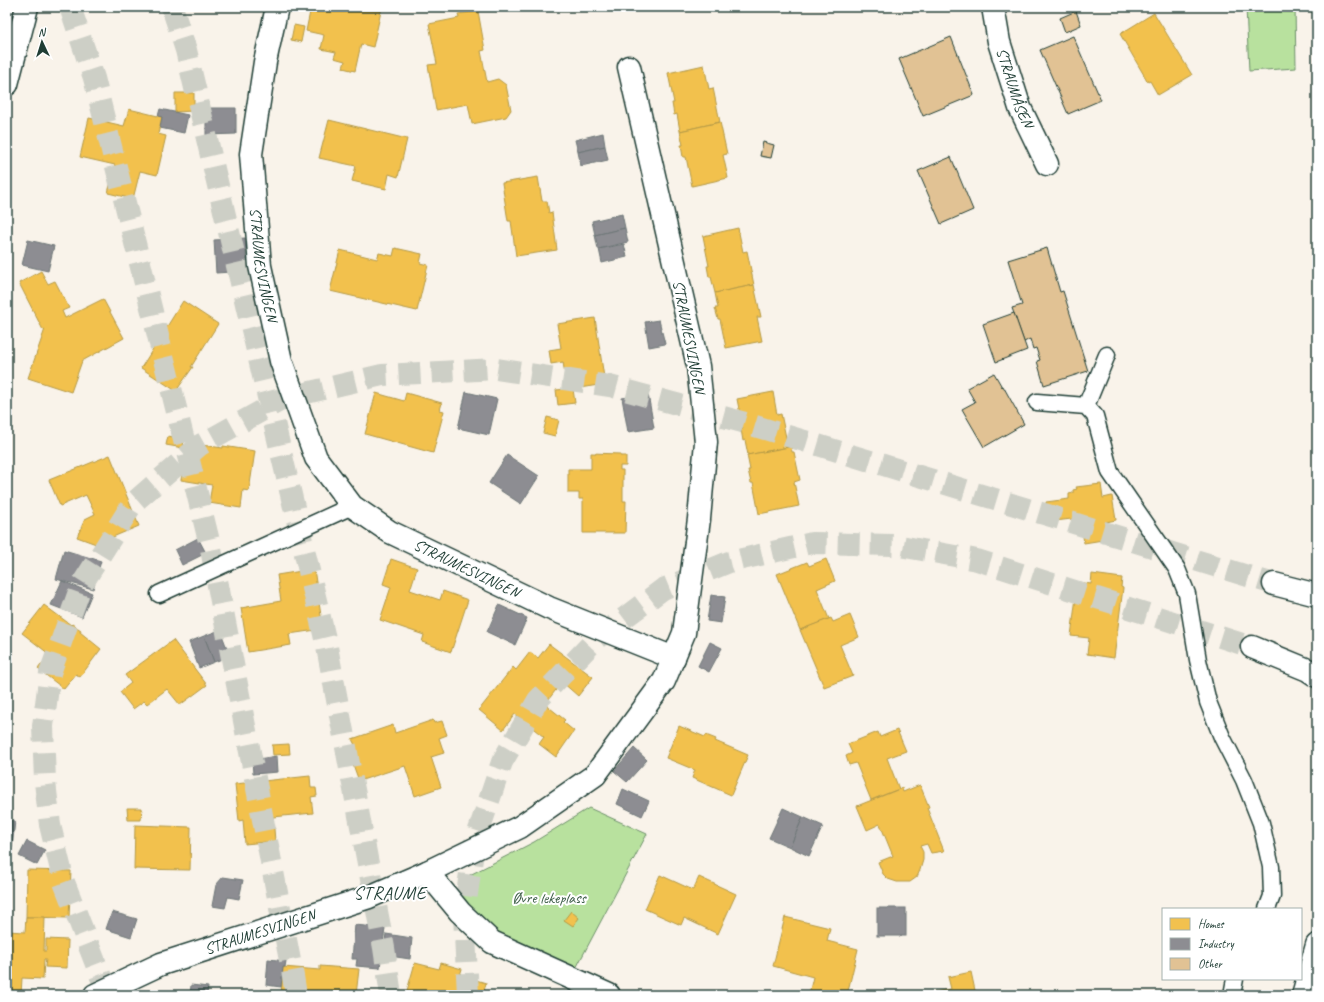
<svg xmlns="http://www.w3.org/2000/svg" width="1324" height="1002" font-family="Caveat,sans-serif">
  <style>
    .green { fill: #b8e19e; stroke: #6c8f69 }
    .homes { fill: #f2c14e; stroke: #b39946 }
    .industry { fill: #8d8d92; stroke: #6c7576 }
    .building { fill: #e1c294; stroke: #1f3d34 }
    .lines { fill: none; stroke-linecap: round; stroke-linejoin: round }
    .primary-tunnel { stroke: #cdcfc6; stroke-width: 22; stroke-dasharray: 22 11; stroke-linecap: butt }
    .service-casing { stroke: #1f3d34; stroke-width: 19 }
    .minor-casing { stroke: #1f3d34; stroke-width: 25 }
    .primary-casing { stroke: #1f3d34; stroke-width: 25 }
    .service { stroke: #fff; stroke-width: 16 }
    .minor { stroke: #fff; stroke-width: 22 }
    .primary { stroke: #fff; stroke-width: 22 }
    .labels { text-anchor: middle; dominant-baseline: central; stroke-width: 4; stroke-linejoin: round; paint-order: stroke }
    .street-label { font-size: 16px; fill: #1f3d34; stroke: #fff }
    .park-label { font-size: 16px; fill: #3e5e49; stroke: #fff }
    .quarter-label { font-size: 18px; letter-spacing: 1px; fill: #1f3d34; stroke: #fff }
  </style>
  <rect width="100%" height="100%" fill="#f9f3ea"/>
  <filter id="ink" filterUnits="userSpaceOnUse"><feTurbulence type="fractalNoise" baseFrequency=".025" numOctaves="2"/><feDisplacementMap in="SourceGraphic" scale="8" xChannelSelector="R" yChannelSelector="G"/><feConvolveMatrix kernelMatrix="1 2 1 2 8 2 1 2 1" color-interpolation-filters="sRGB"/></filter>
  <g filter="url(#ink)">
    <g class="green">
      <polygon points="1246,7 1295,7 1296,68 1249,71"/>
      <polygon points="589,808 647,834 574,972 509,943 458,896 462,879 534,842"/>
    </g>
    <g class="homes">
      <polygon points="311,7 382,7 373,47 361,44 355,71 343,68 345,61 334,58 336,52 321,49 324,35 306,31"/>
      <polygon points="478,11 485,50 481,51 487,82 498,79 506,85 511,110 506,117 472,124 468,104 436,110 428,65 437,64 429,24 459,18 458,14"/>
      <polygon points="1154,13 1192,75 1158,95 1150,81 1148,82 1120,34"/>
      <polygon points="294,25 304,27 301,42 291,40"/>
      <polygon points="704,65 709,89 713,88 720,122 680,131 677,114 674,115 672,103 674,103 668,73"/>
      <polygon points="175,93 194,93 194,111 175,112"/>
      <polygon points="129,109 162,117 158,134 166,136 157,175 140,171 133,199 108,193 115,165 80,157 89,118 124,126"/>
      <polygon points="329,120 407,139 398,177 389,174 386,189 352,181 356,166 319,158"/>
      <polygon points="720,122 727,154 723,155 728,178 692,186 686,157 683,157 681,145 683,145 680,131"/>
      <polygon points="538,177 542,201 547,201 549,213 552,212 557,250 516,256 511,221 508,221 502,183"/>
      <polygon points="738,228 743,252 747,251 754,285 715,293 711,277 709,277 707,266 709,266 703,236"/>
      <polygon points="395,248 422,254 420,263 428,265 417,311 330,291 340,250 377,259 379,253 393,256"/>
      <polygon points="41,271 48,284 55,281 69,308 62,311 65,318 103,299 124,338 82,361 71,392 28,378 45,329 43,330 19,283"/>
      <polygon points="754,285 761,317 757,317 762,341 726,348 720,319 718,319 715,308 718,308 715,293"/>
      <polygon points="183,301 218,324 191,367 193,367 176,391 141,368"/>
      <polygon points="595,318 605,384 573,389 575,403 558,405 556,390 567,389 563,362 551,364 549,350 561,348 557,324"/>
      <polygon points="773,392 777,415 781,414 788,447 748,455 745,440 743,441 741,429 743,429 737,399"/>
      <polygon points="376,393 404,401 406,393 442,403 440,410 444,411 433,453 365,434"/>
      <polygon points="547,417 559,420 555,436 543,433"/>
      <polygon points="168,436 184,439 183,448 166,445"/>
      <polygon points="187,443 223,448 223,446 255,451 249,491 243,490 241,508 209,503 212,485 181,480"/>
      <polygon points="789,447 790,448 791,447 792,452 794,452 800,480 794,482 799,506 759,514 753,483 751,483 748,470 750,470 747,455"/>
      <polygon points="591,453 620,454 620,456 626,456 626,466 620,466 620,470 623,470 623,501 626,501 625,533 583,533 583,499 579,499 579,493 568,493 568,469 591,469"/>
      <polygon points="110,455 139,526 96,544 77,537 85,519 95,514 86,495 60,506 49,480"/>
      <polygon points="1101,484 1103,498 1112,496 1116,520 1106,522 1109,539 1084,543 1080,518 1055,521 1053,508 1047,509 1046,502 1069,499 1069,494 1073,493 1073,490 1077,489 1076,487"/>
      <polygon points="391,559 417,568 410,590 440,600 443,591 468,600 451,652 422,642 424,635 380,620 391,587 383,584"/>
      <polygon points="826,559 835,581 817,589 829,619 800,630 777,574 807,562 809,566"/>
      <polygon points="314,569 323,629 289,634 291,645 248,652 241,608 281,601 277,575"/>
      <polygon points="1092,574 1122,578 1121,587 1123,588 1114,658 1087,654 1089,638 1071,636 1078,582 1091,584"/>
      <polygon points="44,605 71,625 72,624 81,630 80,632 101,649 80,677 76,674 64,689 38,669 49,654 22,633"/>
      <polygon points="850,615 859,637 840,645 853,676 824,687 800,630 831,618 833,622"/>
      <polygon points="173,640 207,685 180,705 167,689 147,704 144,701 133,709 120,692 131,683 125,675"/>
      <polygon points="549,644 593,677 578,696 562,682 545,704 565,720 563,722 574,731 556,757 539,744 544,737 515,714 503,730 479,710 513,667 516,670 530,652 538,658"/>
      <polygon points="433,720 434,723 442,721 447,735 439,738 444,753 431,757 441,787 415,796 405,766 359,781 347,748 355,745 352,739 393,725 395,733"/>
      <polygon points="679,726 705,737 706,735 716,739 715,741 748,755 731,795 692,778 695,770 666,758"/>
      <polygon points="897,730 906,751 887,758 899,789 871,800 856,763 849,765 846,756 852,753 848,744 878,732 880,737"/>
      <polygon points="289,744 290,754 273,755 272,745"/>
      <polygon points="310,776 311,788 316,788 317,796 311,797 313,813 273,817 275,841 245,844 243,820 239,821 235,784"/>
      <polygon points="920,785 929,807 927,808 944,851 931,853 927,844 920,846 923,852 923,860 920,870 917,877 910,882 897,882 888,879 883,874 878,862 893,856 880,824 867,830 857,806 902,788 903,792"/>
      <polygon points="127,808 142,808 141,820 128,820"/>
      <polygon points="135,825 191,827 190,870 134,869"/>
      <polygon points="27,870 71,871 69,918 26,917"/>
      <polygon points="660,875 693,890 699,877 736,894 718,934 684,918 681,925 645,909"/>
      <polygon points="571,911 579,918 573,926 564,920"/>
      <polygon points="26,917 45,917 44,951 46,951 46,939 68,940 67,968 45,967 46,959 44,959 43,979 22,978 21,995 7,995 7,931 25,932"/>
      <polygon points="785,917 830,928 827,941 858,949 847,995 809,994 813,977 773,966"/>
      <polygon points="415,963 439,969 441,963 462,969 460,975 486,983 483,995 406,994"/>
      <polygon points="320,966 359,969 356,995 281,995 283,967 320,970"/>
      <polygon points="971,972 976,995 935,995 934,992 951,989 948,977"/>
    </g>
    <g class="industry">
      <polygon points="206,108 236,108 236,134 206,135"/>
      <polygon points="160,109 188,115 184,133 160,128 162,117 158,116"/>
      <polygon points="603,133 605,146 578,152 575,140"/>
      <polygon points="605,146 608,160 581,166 578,152"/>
      <polygon points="622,214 625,228 595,235 592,221"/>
      <polygon points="625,228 628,242 598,249 595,235"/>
      <polygon points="245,238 247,271 216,273 214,240"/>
      <polygon points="28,240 54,246 48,271 22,265"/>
      <polygon points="624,244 627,257 602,263 599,249"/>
      <polygon points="659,320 665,344 649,347 645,322"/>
      <polygon points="466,392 497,399 489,435 458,428"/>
      <polygon points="648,394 654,428 628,432 622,398"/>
      <polygon points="507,455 539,476 521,504 489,483"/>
      <polygon points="198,538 206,553 182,565 175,550"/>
      <polygon points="64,550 101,561 93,589 56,579"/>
      <polygon points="62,581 92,593 82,617 51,605"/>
      <polygon points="711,595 725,597 721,623 707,621"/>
      <polygon points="499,605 527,618 515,645 487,632"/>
      <polygon points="220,630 230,656 214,662 204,636"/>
      <polygon points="204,636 214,662 199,668 189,642"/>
      <polygon points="710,642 722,648 709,672 698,666"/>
      <polygon points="634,748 647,760 627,782 614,771"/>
      <polygon points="277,756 278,772 253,774 252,760"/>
      <polygon points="623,789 649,801 642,816 617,804"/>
      <polygon points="783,808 803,817 790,847 769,838"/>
      <polygon points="803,817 823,826 809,856 790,847"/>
      <polygon points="7,820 15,821 12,848 7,847"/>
      <polygon points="27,841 45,850 37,865 19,856"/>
      <polygon points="223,877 243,880 239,899 228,897 225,908 212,906 216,885"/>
      <rect x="877" y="908" width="29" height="28"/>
      <polygon points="112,912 137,919 131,937 106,929"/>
      <polygon points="355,925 385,928 380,968 356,966 357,959 352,959"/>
      <polygon points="386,934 412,938 410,959 383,955"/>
      <polygon points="268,959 286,961 285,967 283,967 281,987 266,985"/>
      <polygon points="191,985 208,987 207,995 190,995"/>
    </g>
    <g class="building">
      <polygon points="1076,11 1081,25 1065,32 1060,18"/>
      <polygon points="1073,36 1101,100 1068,114 1040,50"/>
      <polygon points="951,37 974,95 923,116 899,59"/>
      <polygon points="763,142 774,145 771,158 760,156"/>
      <polygon points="951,157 973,210 941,224 918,171"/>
      <polygon points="1047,248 1060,292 1063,291 1088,371 1044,385 1037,361 1040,360 1036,348 1033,349 1030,339 1024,342 1012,308 1022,305 1008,260"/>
      <polygon points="1014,313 1027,350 996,362 983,324"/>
      <polygon points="994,373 1002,387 1003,386 1024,424 984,447 962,409 975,402 967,388"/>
    </g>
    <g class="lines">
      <g class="primary-tunnel">
        <polyline points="70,7 94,78 211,549 293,976 296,995"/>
        <polyline points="172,7 186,50 327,647 384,948 391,995"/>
        <polyline points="108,995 64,882 50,825 45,782 43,726 50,673 81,586 133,503 200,445 285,398 382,375 496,369 610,386 742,422 1274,584"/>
        <polyline points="468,995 464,915 474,845 502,762 538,700 596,639 663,589 729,562 812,543 895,545 977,560 1252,647"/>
      </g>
      <g class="service-casing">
        <g id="service">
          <polyline points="1037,402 1086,406 1095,416 1110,472 1177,569 1187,594 1198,660 1208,702 1222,737 1244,780 1261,823 1271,867 1272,896 1267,909"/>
          <polyline points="1086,406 1107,355"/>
          <polyline points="159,594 352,506"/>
          <polyline points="1232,995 1235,979"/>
        </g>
      </g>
      <g class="minor-casing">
        <g id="minor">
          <path id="s1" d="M 277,7 L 265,62 L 251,154 L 260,266 L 281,361 L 316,458 L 352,506 L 390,532 L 549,608 L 674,658"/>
          <path id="s2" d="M 993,7 L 999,42 L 1020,108 L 1047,164"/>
          <polyline points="7,84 27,7"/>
          <polyline points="427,872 460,912 492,942 609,995"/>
          <path id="s3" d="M 95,995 L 161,964 L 369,897 L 427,872 L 520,827 L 595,775 L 664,681 L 684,633 L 699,519 L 706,442 L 698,366 L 629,67"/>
        </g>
      </g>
      <g class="primary-casing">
        <g id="primary">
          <polyline points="1274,584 1317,595"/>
          <polyline points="1252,647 1308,670 1317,676"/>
          <polyline points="1303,995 1317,945"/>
        </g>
      </g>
      <use href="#service" class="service"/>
      <use href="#minor" class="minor"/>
      <use href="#primary" class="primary"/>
    </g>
  </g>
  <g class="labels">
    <g class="street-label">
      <text stroke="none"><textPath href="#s2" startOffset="84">STRAUMÅSEN</textPath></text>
      <text stroke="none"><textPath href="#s1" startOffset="261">STRAUMESVINGEN</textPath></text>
      <text transform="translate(689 337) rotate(79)">STRAUMESVINGEN</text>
      <text stroke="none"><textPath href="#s1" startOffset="653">STRAUMESVINGEN</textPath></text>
      <text stroke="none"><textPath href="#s3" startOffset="177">STRAUMESVINGEN</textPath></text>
    </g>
    <g class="park-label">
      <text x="549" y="898">Øvre lekeplass</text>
    </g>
    <g class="quarter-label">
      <text x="390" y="893">STRAUME</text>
    </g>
  </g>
  <rect width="1324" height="1002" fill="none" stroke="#fff" stroke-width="24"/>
  <rect x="12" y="12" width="1300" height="978" fill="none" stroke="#1f3d34" stroke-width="1.5" filter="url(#ink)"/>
  <rect x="1162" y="908" width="140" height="72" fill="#ffffff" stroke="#a5b1ae"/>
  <rect x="1170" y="918" width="20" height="12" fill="#f2c14e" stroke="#a5b1ae"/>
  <text x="1198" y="928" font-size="12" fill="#1f3d34">Homes</text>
  <rect x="1170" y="938" width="20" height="12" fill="#8d8d92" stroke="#a5b1ae"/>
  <text x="1198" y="948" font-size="12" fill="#1f3d34">Industry</text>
  <rect x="1170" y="958" width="20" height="12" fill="#e1c294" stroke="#a5b1ae"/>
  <text x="1198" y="968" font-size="12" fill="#1f3d34">Other</text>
  <g transform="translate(42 42) rotate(356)" stroke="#ffffff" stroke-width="3" paint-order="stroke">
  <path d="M0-3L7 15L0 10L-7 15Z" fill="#1f3d34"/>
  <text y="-6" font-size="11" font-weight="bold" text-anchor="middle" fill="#1f3d34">N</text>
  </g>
</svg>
